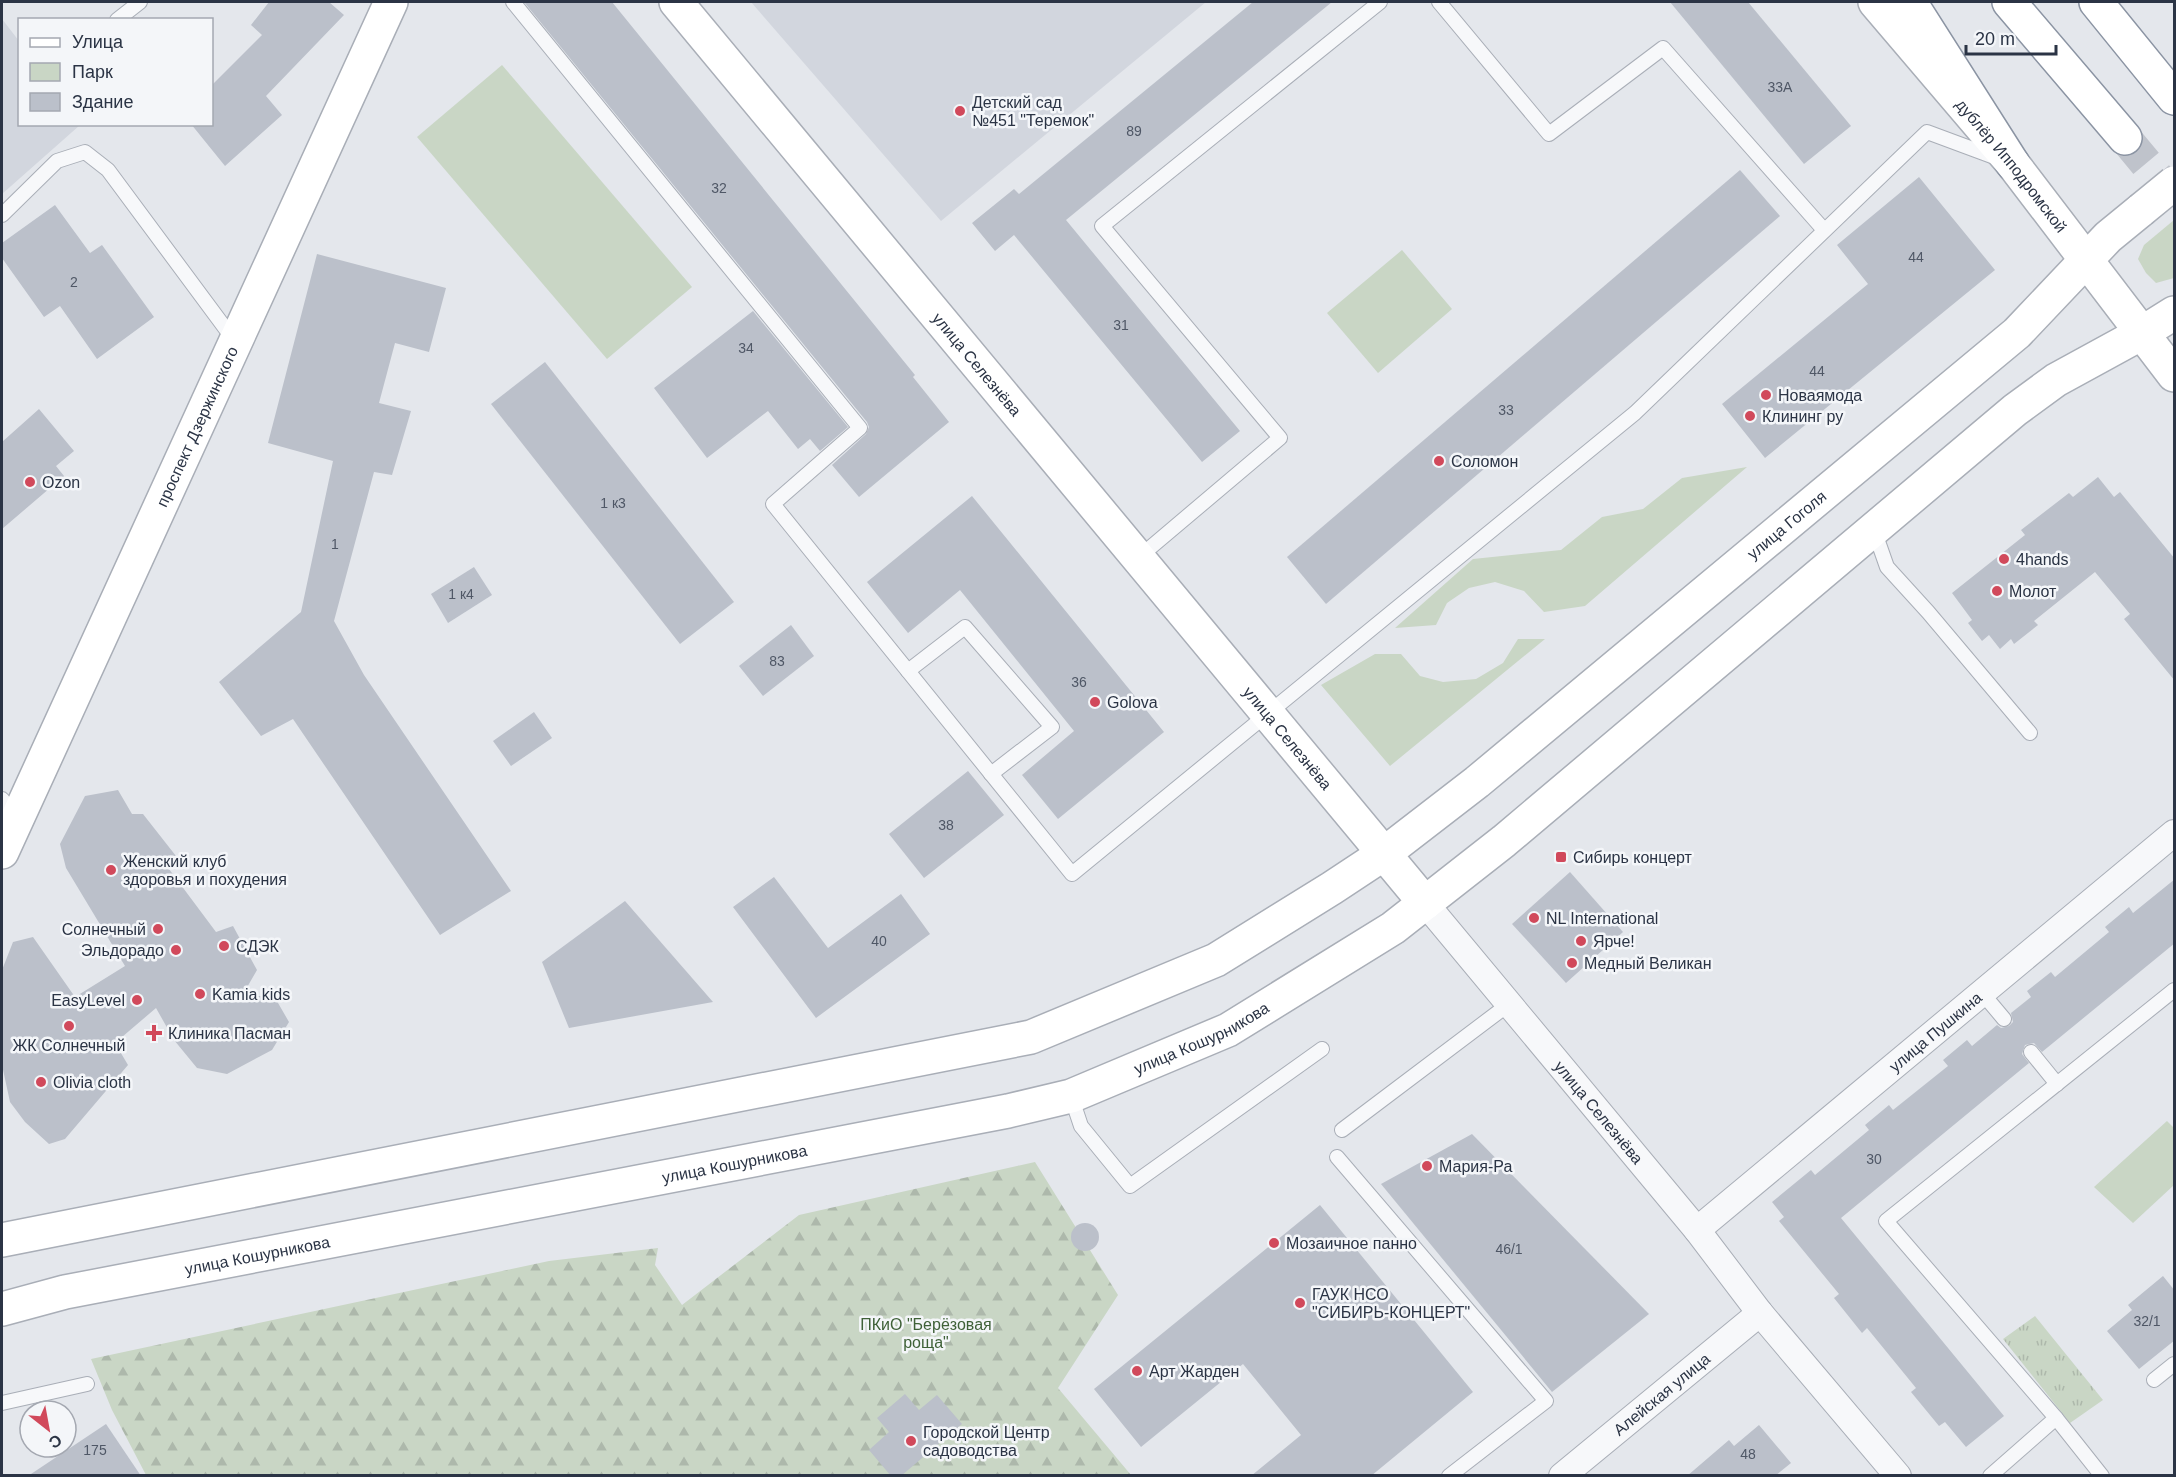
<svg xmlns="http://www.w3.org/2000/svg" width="2176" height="1477" font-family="Arial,sans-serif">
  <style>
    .built { fill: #d2d6de }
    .green { fill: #c9d6c5 }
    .forest { fill: url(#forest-firs) }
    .park { fill: url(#park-tufts) }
    .building { fill: #bbc0ca }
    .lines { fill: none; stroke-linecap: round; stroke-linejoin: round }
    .highway-tunnel { stroke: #bfc3cb; stroke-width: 33; stroke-dasharray: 33 16; stroke-linecap: butt }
    .lane-casing { stroke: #a9aeb7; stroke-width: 16 }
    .street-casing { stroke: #a9aeb7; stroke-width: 28 }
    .secondary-casing { stroke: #a9aeb7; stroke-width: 36 }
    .highway-casing { stroke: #8b94a3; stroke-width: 36 }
    .lane { stroke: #f7f8fa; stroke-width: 14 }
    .street { stroke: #f7f8fa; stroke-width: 26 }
    .secondary { stroke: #fff; stroke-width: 33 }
    .highway { stroke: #fff; stroke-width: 33 }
    .secondary-bridge-casing { stroke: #a9aeb7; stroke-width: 36; stroke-linecap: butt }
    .secondary-bridge { stroke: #fff; stroke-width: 33 }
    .poi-dot { fill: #d1495b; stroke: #f4f6f9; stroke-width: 2 }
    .labels { text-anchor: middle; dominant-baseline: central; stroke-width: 5; stroke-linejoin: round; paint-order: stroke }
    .number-label { font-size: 14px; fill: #4f5766 }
    .poi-label { font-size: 16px; fill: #2b3445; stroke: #f4f6f9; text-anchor: start }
    .street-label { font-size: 16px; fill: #2b3445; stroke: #f4f6f9 }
    .park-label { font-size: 16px; fill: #3f6138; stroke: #f4f6f9 }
  </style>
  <defs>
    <pattern id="forest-firs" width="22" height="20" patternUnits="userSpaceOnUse" patternTransform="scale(1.5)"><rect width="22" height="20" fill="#c9d6c5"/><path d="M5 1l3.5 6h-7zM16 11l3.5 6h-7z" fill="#adb8ab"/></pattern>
    <pattern id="park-tufts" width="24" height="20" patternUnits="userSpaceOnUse" patternTransform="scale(1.5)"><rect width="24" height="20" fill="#c9d6c5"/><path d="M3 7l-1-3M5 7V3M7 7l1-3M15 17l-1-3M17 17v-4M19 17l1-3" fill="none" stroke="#adb8ab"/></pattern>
  </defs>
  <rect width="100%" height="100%" fill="#e4e7ec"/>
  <g class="built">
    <polygon points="751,2 1206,2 941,221"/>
    <polygon points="2,19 19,41 20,124 80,125 2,194"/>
  </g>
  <g class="green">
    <polygon points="502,65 692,287 607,359 417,137"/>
    <polygon points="2174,220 2174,278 2156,283 2146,273 2138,259 2144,245"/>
    <polygon points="1402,250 1452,309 1378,373 1327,313"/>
    <polygon points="1747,467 1585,606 1544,612 1524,591 1495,582 1469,588 1447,603 1436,625 1395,628 1473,559 1561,550 1602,517 1643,509 1682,478"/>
    <polygon points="1518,639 1545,639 1390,766 1321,685 1375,654 1401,654 1420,676 1443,682 1476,679 1503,663"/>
    <polygon points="2167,1121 2174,1128 2174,1185 2133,1223 2094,1187"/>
  </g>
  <polygon class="forest" points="1035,1162 1118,1295 1058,1388 1131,1475 146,1475 112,1410 91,1359 549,1261 658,1248 655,1265 682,1305 799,1215"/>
  <polygon class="park" points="2035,1316 2103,1400 2070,1423 2003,1339"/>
  <g class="building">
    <polygon points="269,2 329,2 344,15 266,96 282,115 225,166 191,124 212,124 212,85 262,35 251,25"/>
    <polygon points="524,2 612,2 915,375 913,377 949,422 859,497 832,465 866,434 869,427 867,422"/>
    <polygon points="1253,2 1332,2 1066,220 1240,431 1202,462 1014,235 995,251 972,223 1014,189 1019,194"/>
    <polygon points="1670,2 1748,2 1851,126 1804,164"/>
    <polygon points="1740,170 1780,216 1326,604 1287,557"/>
    <polygon points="1919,177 1995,270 1765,458 1722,404 1868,284 1837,245"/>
    <polygon points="55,205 90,253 102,245 154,317 97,359 60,306 44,317 2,258 2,243"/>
    <polygon points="317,254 446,288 429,352 395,343 379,403 411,411 392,475 374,472 334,621 364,675 511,891 440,935 293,719 261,736 219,682 301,612 333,461 268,443"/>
    <polygon points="753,311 848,427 820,451 810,439 798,449 768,411 707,458 654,388"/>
    <polygon points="545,362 734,602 680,644 491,404"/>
    <polygon points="39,409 74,451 56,466 64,476 2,529 2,442"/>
    <polygon points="2098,477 2114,497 2120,492 2175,559 2175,681 2124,619 2130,614 2095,572 2034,621 2038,625 2014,644 2011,639 2000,649 1989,635 1982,641 1968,623 1972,620 1952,593 2025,535 2021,530 2069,493 2073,497"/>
    <polygon points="972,496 1164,732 1058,819 1022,775 1074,731 960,590 908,633 867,582"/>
    <polygon points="474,567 492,595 448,623 431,594"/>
    <polygon points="791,625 814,656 763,696 739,666"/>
    <polygon points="534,712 552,738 511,766 493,741"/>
    <polygon points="968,771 1004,815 924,878 889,834"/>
    <polygon points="118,790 132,814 143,814 176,856 169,869 216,932 233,926 257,970 242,996 274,996 289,1022 272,1050 227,1074 197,1068 174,1040 156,1008 115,1043 128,1065 65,1139 49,1144 25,1122 10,1102 2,1065 2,970 13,942 33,937 75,997 125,966 66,868 60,844 85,796"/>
    <polygon points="1570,872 1623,932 1566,983 1512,924"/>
    <polygon points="774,877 828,948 901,894 930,934 816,1018 733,907"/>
    <polygon points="2175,879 2175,943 2042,1052 2034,1043 2025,1045 2022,1054 2029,1063 1841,1218 2004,1416 1966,1447 1945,1422 1939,1426 1911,1392 1916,1388 1867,1328 1862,1333 1834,1298 1839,1294 1779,1221 1784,1217 1772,1202 1811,1170 1815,1175 1869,1130 1865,1125 1889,1105 1893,1110 1948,1066 1943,1060 1967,1040 1972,1046 1997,1025 2001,1028 2009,1026 2013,1022 2011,1013 2031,997 2027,991 2051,972 2055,977 2109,932 2105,927 2129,907 2133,913"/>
    <polygon points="625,901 713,1002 569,1028 542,962"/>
    <polygon points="1472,1134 1649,1314 1552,1392 1381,1184"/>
    <polygon points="1320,1205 1473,1392 1371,1476 1251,1476 1301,1435 1243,1364 1141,1447 1094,1389"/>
    <circle cx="1085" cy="1237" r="14"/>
    <polygon points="2163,1276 2175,1291 2175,1340 2139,1369 2107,1331 2132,1310 2128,1305"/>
    <polygon points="905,1394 919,1410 937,1395 962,1424 901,1476 891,1476 869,1450 889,1432 877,1418"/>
    <polygon points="106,1424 141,1476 28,1476"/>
    <polygon points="1759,1425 1791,1463 1775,1476 1687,1476 1729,1440 1734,1446"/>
  </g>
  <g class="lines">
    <polyline class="highway-tunnel" points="2125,138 2174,197"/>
    <g class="lane-casing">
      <g id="lane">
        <polyline points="513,2 860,428 773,504 1072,874 1635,413 1927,132 1997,158"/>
        <polyline points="1439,2 1549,134 1663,48 1824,230"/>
        <polyline points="117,20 140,2"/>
        <polyline points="2,215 57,161 85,152 108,170 234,340"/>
        <polyline points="1874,530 1887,567 1928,612 2030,733"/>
        <polyline points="1138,558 1280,438 1102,226 1380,2"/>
        <polyline points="908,671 965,627 1052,727 991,774"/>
        <polyline points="2,799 17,817"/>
        <polyline points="1983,994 2004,1019"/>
        <polyline points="2031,1052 2057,1084"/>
        <polyline points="1071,1096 1081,1126 1130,1186 1322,1049"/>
        <polyline points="1342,1130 1509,1004"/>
        <polyline points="1337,1157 1546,1401 1449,1476"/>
        <polyline points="2154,1380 2174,1364"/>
        <polyline points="2,1403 87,1384"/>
        <polyline points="2056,1418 2102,1476"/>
        <polyline points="1990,1476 2056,1418 1886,1221 2174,990"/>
      </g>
    </g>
    <g class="street-casing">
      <g id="street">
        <path id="s1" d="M 1425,903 L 1697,1230 L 1760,1313 L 1898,1476"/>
        <path id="s2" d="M 1697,1230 L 2174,833"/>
        <path id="s3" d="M 1562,1476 L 1760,1313"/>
      </g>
    </g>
    <g class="secondary-casing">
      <g id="secondary">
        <path id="s4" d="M 676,2 L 1425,903"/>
        <path id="s5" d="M 1875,2 L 2013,164 L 2174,375"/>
        <path id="s6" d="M 2,852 L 391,2"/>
        <path id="s7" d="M 2,1240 L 1031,1037 L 1216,960 L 1332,888 L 1385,853 L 1477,782 L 2017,333 L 2108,237 L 2141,210"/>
        <path id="s8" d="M 2,1309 L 65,1292 L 1008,1111 L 1071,1096 L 1228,1030 L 1393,928 L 1504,841 L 2015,410 L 2056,380 L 2142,333 L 2174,313"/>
      </g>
    </g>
    <g class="highway-casing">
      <g id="highway">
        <polyline points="1910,2 2013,164"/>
        <polyline points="2009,2 2125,138"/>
        <polyline points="2096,2 2174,98"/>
      </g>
    </g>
    <use href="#lane" class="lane"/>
    <use href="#street" class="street"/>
    <use href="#secondary" class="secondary"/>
    <use href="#highway" class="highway"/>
    <g class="secondary-bridge-casing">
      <polyline id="secondary-bridge" points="2141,210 2174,183"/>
    </g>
    <use href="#secondary-bridge" class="secondary-bridge"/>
  </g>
  <g class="poi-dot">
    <circle cx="960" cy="111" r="6"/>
    <circle cx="1766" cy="395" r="6"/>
    <circle cx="1750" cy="416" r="6"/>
    <circle cx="1439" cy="461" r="6"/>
    <circle cx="30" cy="482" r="6"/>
    <circle cx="2004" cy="559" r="6"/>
    <circle cx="1997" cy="591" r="6"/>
    <circle cx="1095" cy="702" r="6"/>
    <rect x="1555" y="851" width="12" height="12" rx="3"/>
    <circle cx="111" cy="870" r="6"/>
    <circle cx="1534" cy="918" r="6"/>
    <circle cx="158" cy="929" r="6"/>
    <circle cx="1581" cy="941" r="6"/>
    <circle cx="224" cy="946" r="6"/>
    <circle cx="176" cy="950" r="6"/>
    <circle cx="1572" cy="963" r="6"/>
    <circle cx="200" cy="994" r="6"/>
    <circle cx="137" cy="1000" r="6"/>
    <circle cx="69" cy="1026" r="6"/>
    <path d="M151 1024h6v6h6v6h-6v6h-6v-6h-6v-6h6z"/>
    <circle cx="41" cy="1082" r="6"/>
    <circle cx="1427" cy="1166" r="6"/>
    <circle cx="1274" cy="1243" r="6"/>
    <circle cx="1300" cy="1303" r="6"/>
    <circle cx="1137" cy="1371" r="6"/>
    <circle cx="911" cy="1441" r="6"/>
  </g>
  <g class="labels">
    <g class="number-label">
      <text x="1780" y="87">33А</text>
      <text x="1134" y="131">89</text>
      <text x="719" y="188">32</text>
      <text x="1916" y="257">44</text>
      <text x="74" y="282">2</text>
      <text x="1121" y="325">31</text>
      <text x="746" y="348">34</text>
      <text x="1817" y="371">44</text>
      <text x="1506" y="410">33</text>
      <text x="613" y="503">1 к3</text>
      <text x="335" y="544">1</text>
      <text x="461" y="594">1 к4</text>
      <text x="777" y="661">83</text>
      <text x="1079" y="682">36</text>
      <text x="946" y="825">38</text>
      <text x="879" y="941">40</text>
      <text x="1874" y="1159">30</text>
      <text x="1509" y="1249">46/1</text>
      <text x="2147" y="1321">32/1</text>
      <text x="95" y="1450">175</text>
      <text x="1748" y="1454">48</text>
    </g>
    <g class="poi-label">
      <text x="972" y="102">Детский сад<tspan x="972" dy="18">№451 "Теремок"</tspan></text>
      <text x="1778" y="395">Новаямода</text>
      <text x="1762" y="416">Клининг ру</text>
      <text x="1451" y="461">Соломон</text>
      <text x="42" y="482">Ozon</text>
      <text x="2016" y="559">4hands</text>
      <text x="2009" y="591">Молот</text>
      <text x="1107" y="702">Golova</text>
      <text x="1573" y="857">Сибирь концерт</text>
      <text x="123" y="861">Женский клуб<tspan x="123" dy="18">здоровья и похудения</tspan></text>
      <text x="1546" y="918">NL International</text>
      <text x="146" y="929" text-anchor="end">Солнечный</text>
      <text x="1593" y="941">Ярче!</text>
      <text x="236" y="946">СДЭК</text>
      <text x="164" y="950" text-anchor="end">Эльдорадо</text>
      <text x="1584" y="963">Медный Великан</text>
      <text x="212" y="994">Kamia kids</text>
      <text x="125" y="1000" text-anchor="end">EasyLevel</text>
      <text x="168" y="1033">Клиника Пасман</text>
      <text x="69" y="1045" text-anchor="middle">ЖК Солнечный</text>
      <text x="53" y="1082">Olivia cloth</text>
      <text x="1439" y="1166">Мария-Ра</text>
      <text x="1286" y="1243">Мозаичное панно</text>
      <text x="1312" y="1294">ГАУК НСО<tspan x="1312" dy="18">"СИБИРЬ-КОНЦЕРТ"</tspan></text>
      <text x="1149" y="1371">Арт Жарден</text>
      <text x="923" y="1432">Городской Центр<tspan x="923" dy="18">садоводства</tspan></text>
    </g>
    <g class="street-label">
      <text stroke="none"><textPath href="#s5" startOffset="213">дублёр Ипподромской</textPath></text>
      <text stroke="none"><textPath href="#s4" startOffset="471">улица Селезнёва</textPath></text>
      <text stroke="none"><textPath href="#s6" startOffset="468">проспект Дзержинского</textPath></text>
      <text stroke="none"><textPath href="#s7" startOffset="1968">улица Гоголя</textPath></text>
      <text stroke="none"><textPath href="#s4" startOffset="957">улица Селезнёва</textPath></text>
      <text stroke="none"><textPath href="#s2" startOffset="310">улица Пушкина</textPath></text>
      <text stroke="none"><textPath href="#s8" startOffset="1233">улица Кошурникова</textPath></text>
      <text stroke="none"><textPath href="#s1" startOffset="272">улица Селезнёва</textPath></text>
      <text stroke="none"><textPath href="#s8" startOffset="747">улица Кошурникова</textPath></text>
      <text stroke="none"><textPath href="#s8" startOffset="261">улица Кошурникова</textPath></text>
      <text stroke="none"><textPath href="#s3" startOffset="129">Алейская улица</textPath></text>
    </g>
    <g class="park-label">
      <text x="926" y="1324">ПКиО "Берёзовая<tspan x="926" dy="18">роща"</tspan></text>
    </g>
  </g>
  <rect width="2176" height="1477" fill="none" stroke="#2b3445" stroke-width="6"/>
  <rect x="18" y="18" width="195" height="108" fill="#f4f6f9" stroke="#a4a8b1" stroke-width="1.5"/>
  <rect x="30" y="38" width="30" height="9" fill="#ffffff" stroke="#a4a8b1" stroke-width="1.5"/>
  <text x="72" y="48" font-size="18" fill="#2b3445">Улица</text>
  <rect x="30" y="63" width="30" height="18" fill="#c9d6c5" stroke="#a4a8b1" stroke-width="1.5"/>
  <text x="72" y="78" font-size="18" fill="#2b3445">Парк</text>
  <rect x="30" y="93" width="30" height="18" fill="#bbc0ca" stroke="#a4a8b1" stroke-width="1.5"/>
  <text x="72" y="108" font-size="18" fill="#2b3445">Здание</text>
  <g transform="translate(48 1429) rotate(149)"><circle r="28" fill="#f4f6f9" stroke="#a4a8b1" stroke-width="1.5"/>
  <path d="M0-4.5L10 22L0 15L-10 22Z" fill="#d1495b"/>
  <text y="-9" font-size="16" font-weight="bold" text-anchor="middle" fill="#2b3445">С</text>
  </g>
  <path d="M1966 45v9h90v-9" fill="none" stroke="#2b3445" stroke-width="3"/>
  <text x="1975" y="45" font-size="18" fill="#2b3445" stroke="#f4f6f9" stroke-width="4.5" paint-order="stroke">20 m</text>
</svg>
